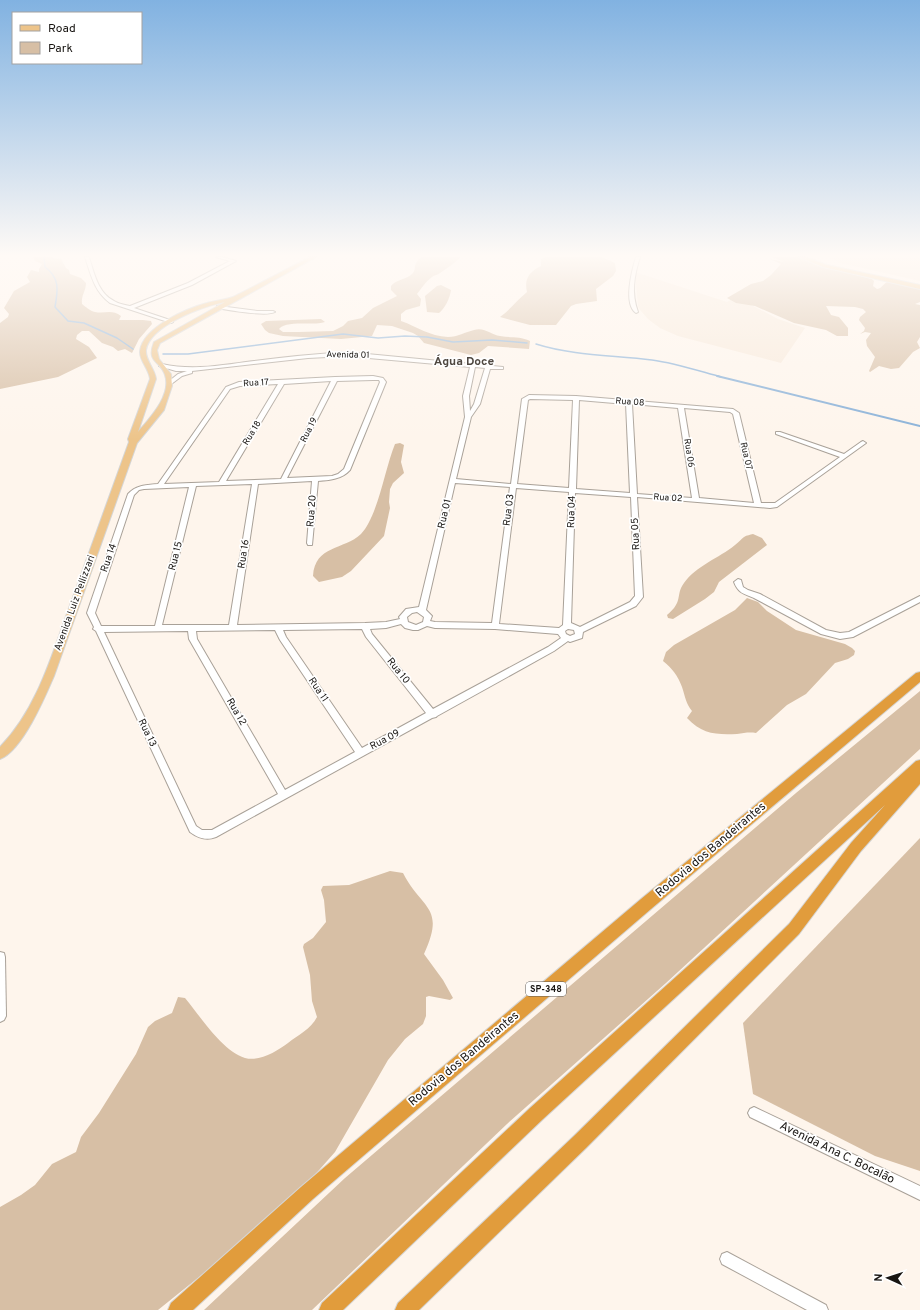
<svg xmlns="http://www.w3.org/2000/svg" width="920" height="1310" font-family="Overpass,sans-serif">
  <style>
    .built { fill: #f7e9da }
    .green { fill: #d7bfa5 }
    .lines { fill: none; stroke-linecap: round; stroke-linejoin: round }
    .stream-far1 { stroke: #86afd7; stroke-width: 1.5 }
    .stream { stroke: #86afd7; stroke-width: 2 }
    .minor-casing { stroke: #a9a198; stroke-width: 2 }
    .major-casing { stroke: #d5d5d4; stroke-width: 2 }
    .highway-casing { stroke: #d5d5d4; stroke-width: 2 }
    .minor { fill: #fff; fill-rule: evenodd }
    .major { fill: #edc48a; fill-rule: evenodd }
    .highway { fill: #e19c3c; fill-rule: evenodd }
    .labels { text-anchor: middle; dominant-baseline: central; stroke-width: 3.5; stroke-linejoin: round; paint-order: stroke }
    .far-street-label { font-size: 9px; fill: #181512; stroke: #fff }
    .shield { fill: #fff; stroke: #5d5b59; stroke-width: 1 }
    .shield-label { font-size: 9px; font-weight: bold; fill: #181512 }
    .street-label { font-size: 10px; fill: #181512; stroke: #fff }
    .far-district-label { font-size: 12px; font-weight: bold; fill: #4f4841; stroke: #fff }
    .near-street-label { font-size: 12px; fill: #181512; stroke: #fff }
  </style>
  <rect width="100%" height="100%" fill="#fef5ec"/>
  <g class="built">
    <polygon points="829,257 920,257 920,281 840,263"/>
    <polygon points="635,272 727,302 736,297 778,319 805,328 781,363 678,336 660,328 648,319 641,311 638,307"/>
  </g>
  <g class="green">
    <path d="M 33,257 L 53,257 L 53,258 L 61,259 L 66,268 L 69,270 L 70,274 L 81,278 L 86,283 C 86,291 81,295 82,304 C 86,307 90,311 95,312 C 105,314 112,309 121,316 L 119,320 L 143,320 L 151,321 L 152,324 L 139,339 L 132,353 L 125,349 L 118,351 L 113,347 L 102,343 L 89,331 L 82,331 L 77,335 L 76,339 L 89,347 L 97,358 L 58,377 L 0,389 L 0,323 L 8,317 L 9,314 L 4,308 L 14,291 L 30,282 L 27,277 L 31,270 L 39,272 L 39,269 L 42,264 L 35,261 Z"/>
    <path d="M 421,257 L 461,257 C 455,263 447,268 440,273 C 438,275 434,275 432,277 C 425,282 422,288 417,294 L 421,299 L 420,306 L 406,310 L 401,314 L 401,321 C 418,327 429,336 448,337 C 458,337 465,332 474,330 C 485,327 491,335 500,336 C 511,338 520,336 530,341 L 529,349 L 488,346 L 479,353 L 471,355 L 424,343 L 418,336 L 413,333 L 392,326 L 377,325 L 372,336 L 341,339 L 283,336 L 269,333 L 265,330 L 261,324 L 266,321 L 321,319 L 325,322 C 312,326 287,320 279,329 L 283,332 L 299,332 L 333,331 L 343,326 L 348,321 L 362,318 L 373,308 L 397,296 L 391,290 L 391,286 C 396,279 407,280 413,273 C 417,268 412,265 421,257 Z"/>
    <path d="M 545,257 L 602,257 L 615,263 L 616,271 L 613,276 L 596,289 L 597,301 L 576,304 L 571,306 L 556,325 L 530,325 L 500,317 C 510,310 517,300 527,292 C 524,279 529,272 541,266 L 541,259 Z"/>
    <path d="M 772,257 L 800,257 L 833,269 L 872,279 L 874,281 L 873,286 L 877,289 C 883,288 883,283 888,282 C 897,280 911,286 920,288 L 920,302 L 915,304 L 920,305 L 920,337 L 917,342 L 920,348 L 913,352 L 899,368 L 891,369 L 879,366 L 870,372 L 869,371 L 875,357 L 867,346 L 866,340 L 871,333 L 865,332 L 860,334 L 864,331 L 865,328 L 859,320 L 860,317 L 866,312 L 863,309 L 855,307 L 826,306 L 831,315 L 839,317 L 848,328 L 848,336 L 837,336 L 826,330 L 794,323 L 755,306 L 736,303 L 727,298 L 751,284 L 763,281 L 771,275 L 781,264 L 770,259 L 784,262 Z"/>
    <path d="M 441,285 L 451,290 C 450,298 445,308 439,313 L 427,312 L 425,296 L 437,286 Z"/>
    <path d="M 400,443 L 404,445 L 401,462 L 404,473 L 393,483 L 390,489 L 389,502 L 390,508 L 384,536 L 351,571 L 342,577 L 319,582 L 313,576 C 315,545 344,550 361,534 C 378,516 385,468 395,444 Z"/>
    <path d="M 753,534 L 762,538 L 767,545 L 719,582 L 714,592 L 705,599 L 673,619 L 668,618 L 667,615 C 684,601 675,595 684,583 C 696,566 719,558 735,545 C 739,542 741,539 744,537 C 747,535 750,535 753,534 Z"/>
    <path d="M 747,598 L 758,602 L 767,611 L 796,630 L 845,644 L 852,648 L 855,651 L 854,655 L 848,659 L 835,663 L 806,694 L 787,705 L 756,733 C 749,732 744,733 737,734 C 716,735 702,734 687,718 L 692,711 C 686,704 685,696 682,687 C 678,676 672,668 663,661 L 666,652 L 674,645 L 735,610 Z"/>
    <polygon points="920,691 920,749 666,983 507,1124 312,1310 204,1310 345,1178 796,793"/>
    <polygon points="920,838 920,1171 875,1156 753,1094 743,1023"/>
    <path d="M 390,871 L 403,873 C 422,910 446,906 424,954 L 443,980 L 453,998 L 450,1000 L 429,996 L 426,997 L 426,1016 L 423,1024 L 405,1039 L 388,1060 L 335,1152 L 268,1228 L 214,1265 L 158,1310 L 0,1310 L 0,1207 L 21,1195 L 35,1185 L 52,1164 L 76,1152 L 81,1137 L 99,1113 L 136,1054 L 148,1027 L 155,1021 L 172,1013 L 178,997 L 185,998 C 201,1017 221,1050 245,1058 C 260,1062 277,1051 288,1043 C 298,1035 311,1029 317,1017 L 312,1001 L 310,975 L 303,947 L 304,944 L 313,938 L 326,922 L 324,900 L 321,890 L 323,886 L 349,885 Z"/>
  </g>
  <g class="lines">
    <g class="stream-far1">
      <path d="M 44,257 L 45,267 C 60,278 58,290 55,307 L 68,321 L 84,323 L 117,338 L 133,349"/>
      <path d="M 536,344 C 574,356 613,355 652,360 C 675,363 699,371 721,377"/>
      <polyline points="163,354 188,354 343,334 378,338 405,336 427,337 453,342 492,340 527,343"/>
    </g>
    <polyline class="stream" points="717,376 920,426"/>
    <g class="minor-casing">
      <g id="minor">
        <path d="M 85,257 L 89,257 C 94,273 98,293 114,301 C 119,304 125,305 130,306 L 188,283 L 230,261 L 216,257 L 222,257 L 236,261 L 192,285 L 134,308 L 173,321 L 173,322 L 171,323 L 110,303 C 94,291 91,275 85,257 Z"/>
        <path d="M 636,257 L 640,257 C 634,276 631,293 638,312 L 636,313 C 623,304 632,270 636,257 Z"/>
        <path d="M 219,306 L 257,311 L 273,311 L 275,312 C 266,317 229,310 217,308 L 217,306 Z"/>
        <path d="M 346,352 L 503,367 L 503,369 L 490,369 L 480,404 L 471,417 L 456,479 L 511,484 L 522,399 L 529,395 L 576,396 L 733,409 L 739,413 L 761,503 L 775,503 L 840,457 L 776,434 L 776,432 L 780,432 L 844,454 L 861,442 L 863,441 L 866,443 L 777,507 L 770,508 L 637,497 L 643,597 L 636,606 L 583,632 L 582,638 L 570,642 L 568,641 L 554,651 L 437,716 L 436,717 L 432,718 L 216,837 C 206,841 198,838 190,832 L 96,631 L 93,629 L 94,627 L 87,613 L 128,494 C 136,485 146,485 158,484 L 226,387 L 239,382 L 335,377 L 373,376 L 383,378 L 386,382 L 350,470 C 342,479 330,480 318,481 L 312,545 L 308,545 L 307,543 L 312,481 L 258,484 L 237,625 L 365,623 L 386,622 L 400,619 L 399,617 L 406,609 L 419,607 L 465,417 L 463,396 L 470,367 L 346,356 L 308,358 L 192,371 L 192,373 L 182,376 L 170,385 L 168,384 L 168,382 L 178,374 L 187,371 L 176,371 L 159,366 L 162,364 C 193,371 222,365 254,361 C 285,357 315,354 346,352 ZM 475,367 L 485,368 L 474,404 L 470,411 L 469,396 ZM 373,380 L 379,380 L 380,382 L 344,469 L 338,474 L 332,476 L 287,478 L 337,381 ZM 331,381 L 281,479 L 226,481 L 284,384 ZM 278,384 L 219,482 L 164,484 L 230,389 L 240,386 ZM 530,399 L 573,400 L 569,488 L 517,484 L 528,400 ZM 579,400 L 626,404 L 630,493 L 576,489 ZM 632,404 L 678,408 L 692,498 L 637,494 ZM 684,408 L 730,412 L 733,414 L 754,503 L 699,498 ZM 455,483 L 510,487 L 492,623 L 435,622 L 430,621 L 432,616 L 426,610 ZM 252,484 L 229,625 L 162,625 L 196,486 ZM 189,487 L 155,626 L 101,626 L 95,613 L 134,495 L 139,490 L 144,489 ZM 516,488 L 569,492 L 563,625 L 559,628 L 499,624 ZM 575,493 L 631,497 L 635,596 L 630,602 L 580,627 L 571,623 ZM 417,612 L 424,617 L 423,622 L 416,625 L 408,622 L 407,617 L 412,613 ZM 401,624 L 405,628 L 413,630 L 418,630 L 427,626 L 435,628 L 495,629 L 558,634 L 561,638 L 548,647 L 433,709 L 372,634 L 370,629 L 386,628 ZM 362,629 L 366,637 L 426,713 L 362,748 L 286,637 L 283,630 ZM 568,629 L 574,630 L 575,634 L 570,636 L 566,634 L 565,631 ZM 275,630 L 280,640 L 355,752 L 285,790 L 197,639 L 196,631 ZM 188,631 L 189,639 L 278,794 L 212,830 L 202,830 L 196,826 L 104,632 Z"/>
        <path d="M 738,579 L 741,580 L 743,587 L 748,590 L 760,594 L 826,630 L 840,633 L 849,632 L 920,596 L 920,602 L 853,637 L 840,639 L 821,634 L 754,598 C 744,594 738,593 734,582 Z"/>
        <polygon points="0,952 4,953 5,957 6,1016 4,1020 0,1022"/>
        <polygon points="754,1107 920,1186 920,1200 750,1117 748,1113 750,1109"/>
        <polygon points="727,1252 826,1305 828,1310 807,1310 722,1264 720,1259 722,1254"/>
      </g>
    </g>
    <g class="major-casing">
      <g id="major">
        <path d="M 310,257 L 316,257 L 160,343 L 157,350 L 159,359 L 171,374 L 172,386 L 164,410 L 137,443 L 54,676 C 45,697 22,751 0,759 L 0,747 C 39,707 53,650 72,600 C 91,547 110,495 129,442 L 128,439 L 150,379 C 149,369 139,360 140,351 C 143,327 188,308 207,303 C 216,300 228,300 237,295 C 261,283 285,270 310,257 ZM 225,302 L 154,342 C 146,363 160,360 165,375 C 172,395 150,418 138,432 L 156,379 C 155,369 145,360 146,350 C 150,325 204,306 225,302 Z"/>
        <polygon points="799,257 805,257 827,265 920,285 920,289 823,267"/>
      </g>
    </g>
    <g class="highway-casing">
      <g id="highway">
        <polygon points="920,672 920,682 651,909 313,1199 193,1310 168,1310 171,1303 301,1187 641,899 916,673"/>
        <polygon points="920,760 920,784 861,851 799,934 587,1147 419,1310 395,1310 398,1303 575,1135 789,924 851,843 885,805 542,1120 343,1310 319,1310 322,1303 530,1108 916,761"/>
      </g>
    </g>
    <use href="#minor" class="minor"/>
    <use href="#major" class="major"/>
    <use href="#highway" class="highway"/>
  </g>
  <linearGradient id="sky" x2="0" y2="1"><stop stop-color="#81b2e1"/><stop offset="0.58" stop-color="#fffaf6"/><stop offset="1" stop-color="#fffaf6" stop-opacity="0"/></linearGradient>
  <rect width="920" height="440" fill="url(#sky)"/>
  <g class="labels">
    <g class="far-street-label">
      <text transform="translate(348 355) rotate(1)">Avenida 01</text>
      <text transform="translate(256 383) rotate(-3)">Rua 17</text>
      <text transform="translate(630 402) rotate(4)">Rua 08</text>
      <text transform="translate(309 430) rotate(-63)">Rua 19</text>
      <text transform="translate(252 433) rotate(-59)">Rua 18</text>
      <text transform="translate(689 453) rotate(81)">Rua 06</text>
      <text transform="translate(746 456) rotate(77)">Rua 07</text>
      <text transform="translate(668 498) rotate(4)">Rua 02</text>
    </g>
    <rect class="shield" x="526" y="982" width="40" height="14" rx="3"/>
    <g class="shield-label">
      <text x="546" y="989">SP-348</text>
    </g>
    <g class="street-label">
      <text transform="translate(509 510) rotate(-83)">Rua 03</text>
      <text transform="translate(312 511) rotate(-86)">Rua 20</text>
      <text transform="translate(572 512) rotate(-88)">Rua 04</text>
      <text transform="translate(445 514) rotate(-77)">Rua 01</text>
      <text transform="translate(636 534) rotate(-93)">Rua 05</text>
      <text transform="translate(244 554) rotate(-81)">Rua 16</text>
      <text transform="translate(176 556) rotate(-76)">Rua 15</text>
      <text transform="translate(109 558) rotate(-71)">Rua 14</text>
      <text transform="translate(75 603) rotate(-70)">Avenida Luiz Pellizzari</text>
      <text transform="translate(398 671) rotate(51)">Rua 10</text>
      <text transform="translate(318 690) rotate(56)">Rua 11</text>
      <text transform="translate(236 712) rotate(60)">Rua 12</text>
      <text transform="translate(147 733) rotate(64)">Rua 13</text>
      <text transform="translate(385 740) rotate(-28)">Rua 09</text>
    </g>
    <g class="far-district-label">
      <text x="464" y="362">Água Doce</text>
    </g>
    <g class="near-street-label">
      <text transform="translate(711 850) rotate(-40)">Rodovia dos Bandeirantes</text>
      <text transform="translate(464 1059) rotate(-40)">Rodovia dos Bandeirantes</text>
      <text transform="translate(837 1153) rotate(26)">Avenida Ana C. Bocalão</text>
    </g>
  </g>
  <rect x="12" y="12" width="130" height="52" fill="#ffffff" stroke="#a3a1a0"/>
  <rect x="20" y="25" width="20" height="6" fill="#edc48a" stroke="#a3a1a0"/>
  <text x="48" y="32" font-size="12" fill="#181512">Road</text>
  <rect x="20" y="42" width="20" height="12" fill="#d7bfa5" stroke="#a3a1a0"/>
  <text x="48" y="52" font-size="12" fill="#181512">Park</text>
  <g transform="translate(888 1278) rotate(273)" stroke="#ffffff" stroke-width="3" paint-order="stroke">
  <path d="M0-3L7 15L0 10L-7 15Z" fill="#181512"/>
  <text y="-6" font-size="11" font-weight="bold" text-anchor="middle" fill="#181512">N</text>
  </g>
</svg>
